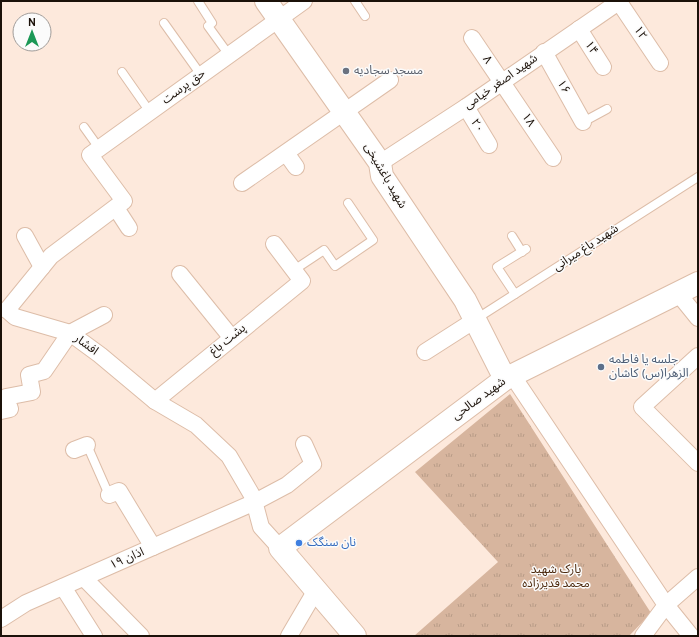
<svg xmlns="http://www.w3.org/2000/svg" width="699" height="637" font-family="Overpass,'Noto Sans Arabic',sans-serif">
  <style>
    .grass { fill: url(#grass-tufts) }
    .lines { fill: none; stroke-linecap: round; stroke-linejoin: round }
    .lane-casing { stroke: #ddbda8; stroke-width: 10 }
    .street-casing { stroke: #ddbda8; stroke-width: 18 }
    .secondary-casing { stroke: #ddbda8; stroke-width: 24 }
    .lane { stroke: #fff; stroke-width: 8 }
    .street { stroke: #fff; stroke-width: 16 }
    .secondary { stroke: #fff; stroke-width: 22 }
    .worship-dot { fill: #6b7280; stroke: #fbfbfb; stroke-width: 1.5 }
    .service-dot { fill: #5c6f8a; stroke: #fbfbfb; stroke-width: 1.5 }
    .shop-dot { fill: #3f7fe0; stroke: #fbfbfb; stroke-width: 1.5 }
    .labels { text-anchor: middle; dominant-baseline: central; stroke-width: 3; stroke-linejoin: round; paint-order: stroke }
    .street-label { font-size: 12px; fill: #1b1109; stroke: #fbfbfb }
    .worship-label { font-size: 12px; fill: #5b616d; stroke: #fbfbfb; text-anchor: start }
    .service-label { font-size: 12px; fill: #4e5e75; stroke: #fbfbfb; text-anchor: start }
    .shop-label { font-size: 12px; fill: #366cbe; stroke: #fbfbfb; text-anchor: start }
    .park-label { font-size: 12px; fill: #4c290d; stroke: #fbfbfb }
  </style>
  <defs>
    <pattern id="grass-tufts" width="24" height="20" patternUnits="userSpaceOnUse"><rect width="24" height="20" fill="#d7b59e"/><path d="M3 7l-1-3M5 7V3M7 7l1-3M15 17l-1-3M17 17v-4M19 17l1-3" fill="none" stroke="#b89b87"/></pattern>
  </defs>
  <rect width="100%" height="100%" fill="#fde9dc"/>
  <polygon class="grass" points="510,394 651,613 629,636 414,636 498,562 415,472"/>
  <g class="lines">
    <g class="lane-casing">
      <g id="lane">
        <polyline points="198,1 212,23 208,26 229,55"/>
        <polyline points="355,1 365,16"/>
        <polyline points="164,23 201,75"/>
        <polyline points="122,72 150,112"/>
        <polyline points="583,122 607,109"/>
        <polyline points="84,127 99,148"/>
        <polyline points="512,236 522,252"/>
        <polyline points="294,270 324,250 335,266 373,240 348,203"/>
        <polyline points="515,294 497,267 526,249"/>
        <polyline points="476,319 698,177"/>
        <polyline points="87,445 109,495"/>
      </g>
    </g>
    <g class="street-casing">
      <g id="street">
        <polyline points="619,2 660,63"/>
        <polyline points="579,29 603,67"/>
        <polyline points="472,38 553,158"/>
        <polyline points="544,52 583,122"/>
        <polyline points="466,107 489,145"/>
        <polyline points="286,153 296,167"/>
        <polyline points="380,163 466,107 620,1"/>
        <polyline points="242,183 390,80"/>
        <polyline points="116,208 129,228"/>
        <polyline points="25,236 42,267"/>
        <polyline points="180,274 231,337"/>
        <polyline points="677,292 698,318"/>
        <polyline points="7,310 51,256 124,201 90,155 304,1"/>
        <polyline points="7,310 15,317 70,333 100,355 155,401 196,425 229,456 253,497 261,527 280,548"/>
        <polyline points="425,352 475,320"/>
        <polyline points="698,356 642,407 698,463"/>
        <polyline points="512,375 666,605 643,636"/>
        <polyline points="155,401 302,281 274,244"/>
        <polyline points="1,411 10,409 6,397 32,392 29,375 44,371 70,333 104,315"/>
        <polyline points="74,450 87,445"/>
        <polyline points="109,495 119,491 153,547"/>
        <polyline points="84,578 141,636"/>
        <polyline points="63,587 94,636"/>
        <polyline points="1,619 26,603 255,502 287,485 313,464 304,444"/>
        <polyline points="289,636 316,590"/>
        <polyline points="691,636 666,605 698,577"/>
      </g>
    </g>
    <g class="secondary-casing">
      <g id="secondary">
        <polyline points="266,1 380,163 382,176 465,300 505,379"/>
        <polyline points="355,636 280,548 505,379 698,283"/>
      </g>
    </g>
    <use href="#lane" class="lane"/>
    <use href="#street" class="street"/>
    <use href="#secondary" class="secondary"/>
  </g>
  <circle class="worship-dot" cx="346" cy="71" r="4"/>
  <circle class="service-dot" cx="601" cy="367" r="4"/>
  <circle class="shop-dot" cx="299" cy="543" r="4"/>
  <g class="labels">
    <g class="street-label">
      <text transform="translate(640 33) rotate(56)">۱۲</text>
      <text transform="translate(591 48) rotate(58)">۱۴</text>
      <text transform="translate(487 60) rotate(56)">۸</text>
      <text transform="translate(501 82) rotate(-35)">شهید اصغر خیامی</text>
      <text transform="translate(184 87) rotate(-36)">حق پرست</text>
      <text transform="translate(563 87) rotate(60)">۱۶</text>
      <text transform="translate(528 120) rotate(56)">۱۸</text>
      <text transform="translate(477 126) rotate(58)">۲۰</text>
      <text transform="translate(385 176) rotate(60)">شهید باغشیخی</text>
      <text transform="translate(586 248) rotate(-33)">شهید باغ میرانی</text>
      <text transform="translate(228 340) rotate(-39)">پشت باغ</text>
      <text transform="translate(86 345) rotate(36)">افشار</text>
      <text transform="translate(479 399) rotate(-36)">شهید صالحی</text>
      <text transform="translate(127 559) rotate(-24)">اذان ۱۹</text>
    </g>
    <g class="worship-label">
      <text x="354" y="71">مسجد سجادیه</text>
    </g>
    <g class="service-label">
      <text x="609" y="360">جلسه یا فاطمه<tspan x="609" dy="14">الزهرا(س) کاشان</tspan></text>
    </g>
    <g class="shop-label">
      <text x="307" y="543">نان سنگک</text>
    </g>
    <g class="park-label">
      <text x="556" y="570">پارک شهید<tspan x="556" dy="14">محمد قدیرزاده</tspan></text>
    </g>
  </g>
  <rect width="699" height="637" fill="none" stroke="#1b1109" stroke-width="4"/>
  <g transform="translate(32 32)"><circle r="19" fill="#fbfbfb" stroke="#a19d9a"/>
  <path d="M0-3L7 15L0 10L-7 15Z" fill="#1b9856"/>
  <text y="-6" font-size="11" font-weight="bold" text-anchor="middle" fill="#1b1109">N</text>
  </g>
</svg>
